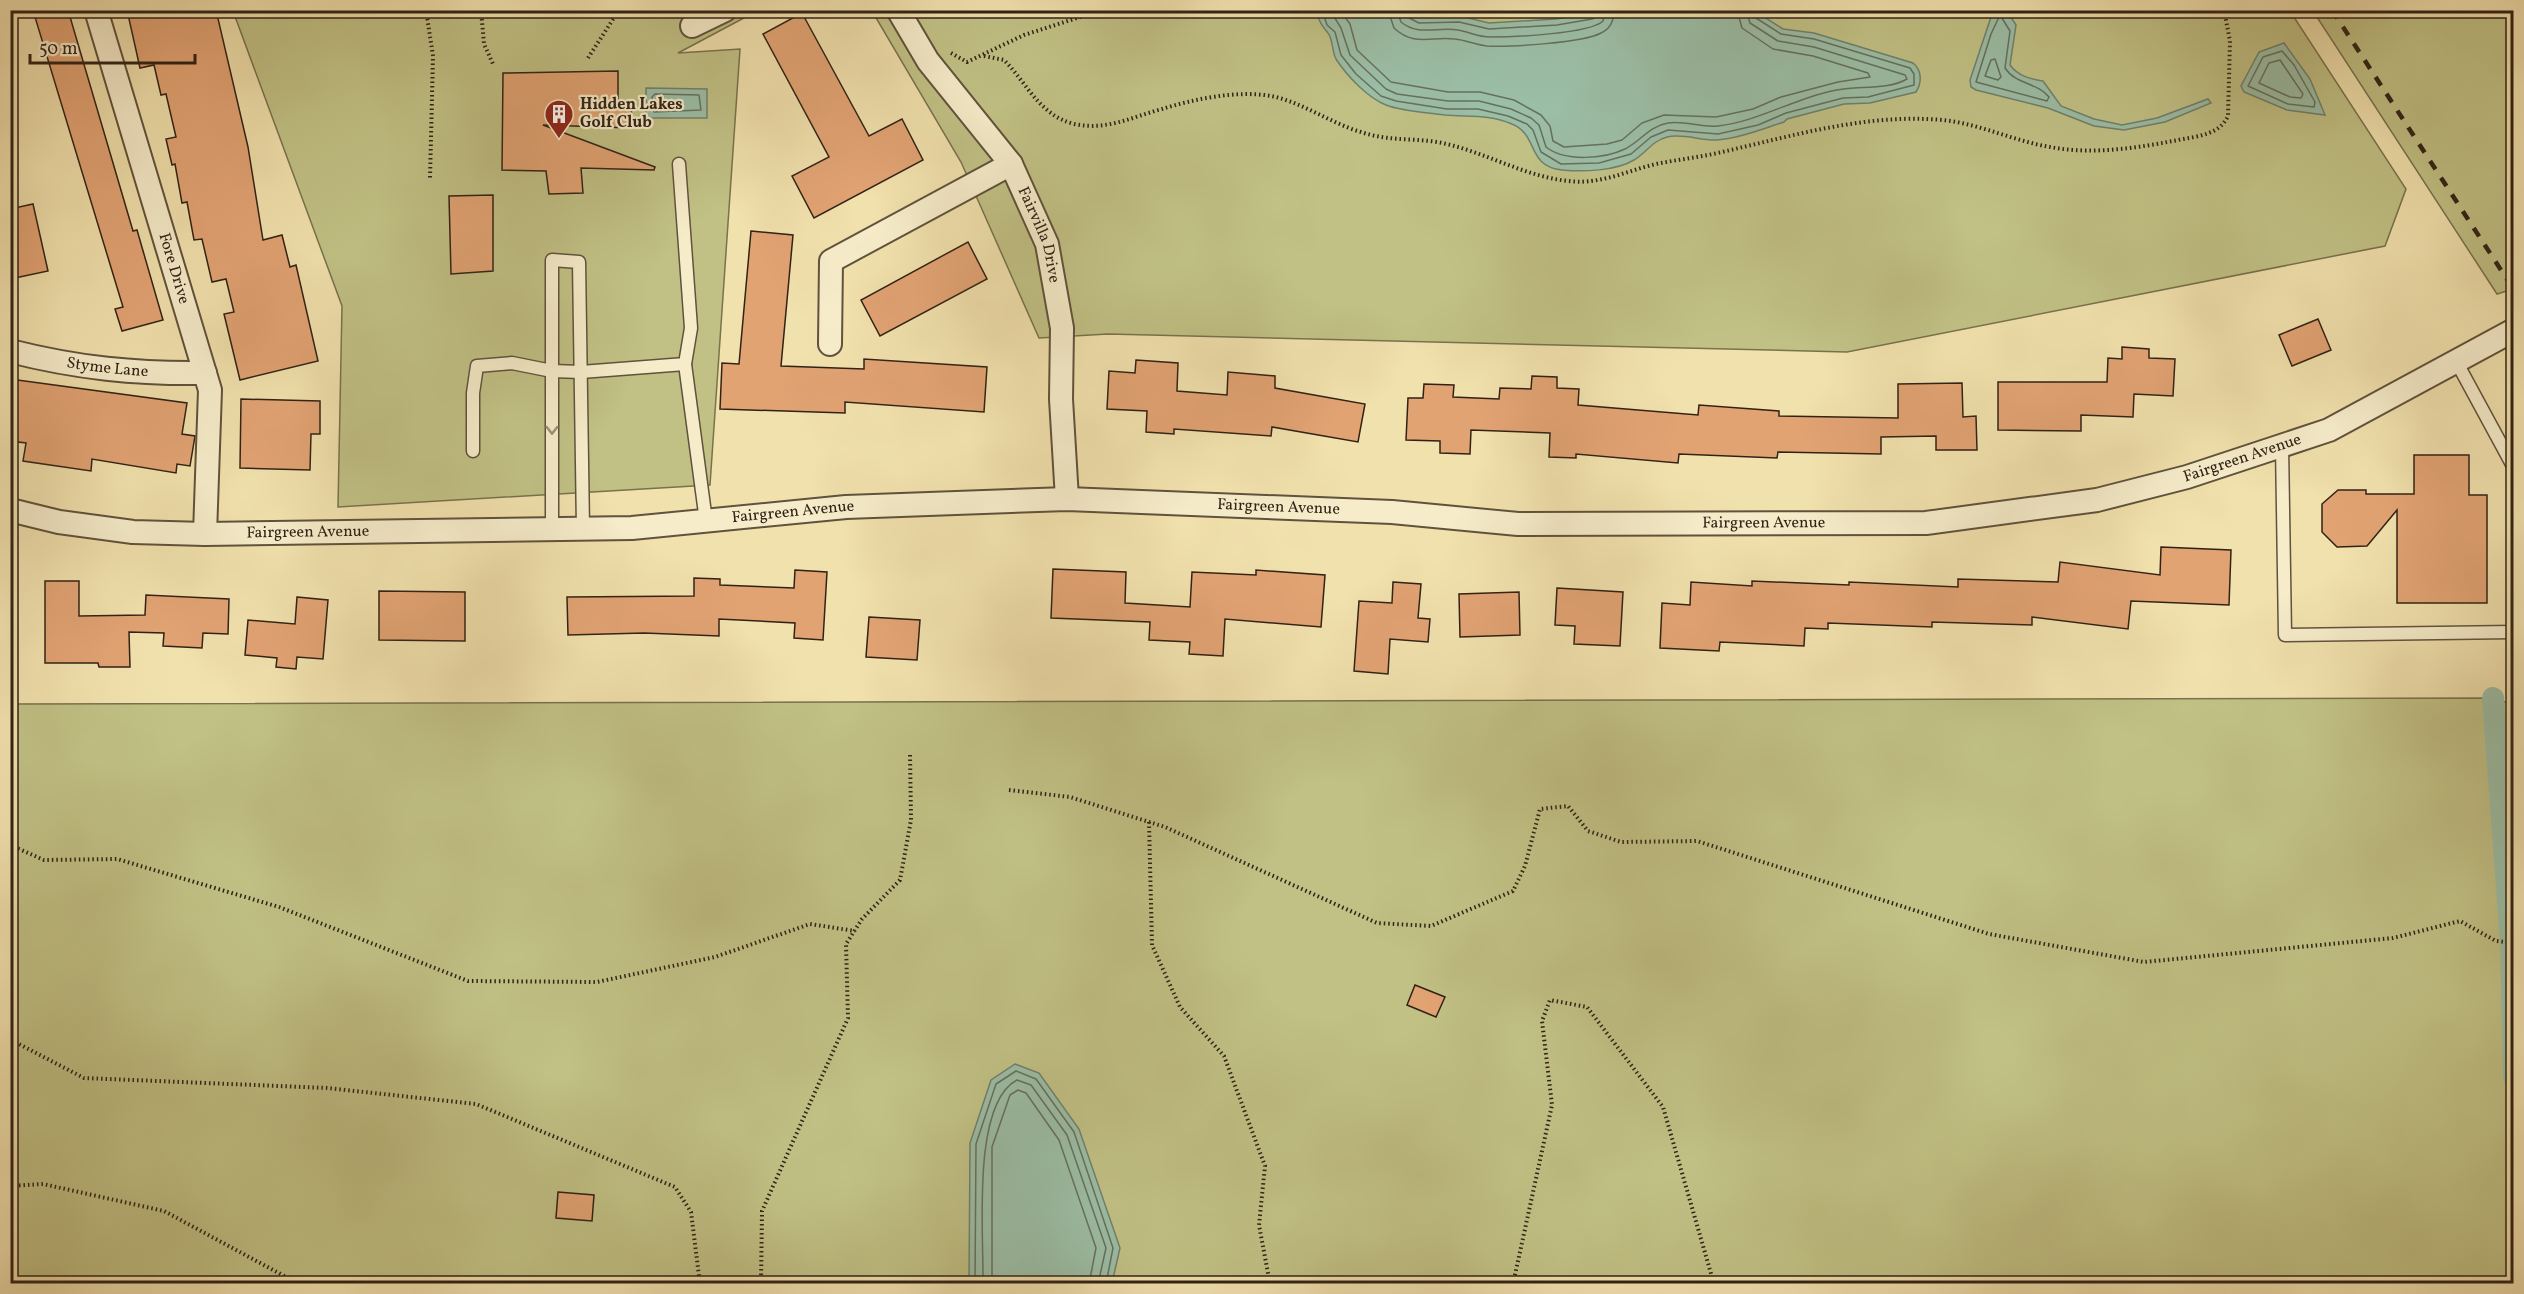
<svg xmlns="http://www.w3.org/2000/svg" width="2524" height="1294" font-family="Vollkorn,serif">
  <style>
    .green { fill: #c1c185; stroke: #78724e; stroke-width: 1.5 }
    .water { fill: #9bbea6; stroke: #70806c; stroke-width: 1.5 }
    .lines { fill: none; stroke-linecap: round; stroke-linejoin: round }
    .shore { stroke: #66705e; stroke-width: 1.5 }
    .canal { stroke: #9bbea6; stroke-width: 22 }
    .building { fill: #e2a373; stroke: #302216; stroke-width: 1.5 }
    .service-casing { stroke: #60523c; stroke-width: 15 }
    .minor-casing { stroke: #60523c; stroke-width: 26 }
    .path { stroke: #302216; stroke-width: 4; stroke-dasharray: 1.5 3; stroke-linecap: butt }
    .service { stroke: #f6ecca; stroke-width: 12 }
    .minor { stroke: #f6ecca; stroke-width: 22 }
    .rail { stroke: #302216; stroke-width: 4.5; stroke-dasharray: 10 10; stroke-linecap: butt }
    .oneway { stroke: #9d9179 }
    .labels { text-anchor: middle; dominant-baseline: central; stroke-width: 4.5; stroke-linejoin: round; paint-order: stroke }
    .poi-label { font-size: 16px; font-weight: bold; fill: #302216; stroke: #f6ecca; text-anchor: start }
    .street-label { font-size: 16px; fill: #302216; stroke: #f6ecca }
  </style>
  <rect width="100%" height="100%" fill="#f1e1ad"/>
  <filter id="stains"><feTurbulence type="fractalNoise" baseFrequency=".00333" numOctaves="4"/><feColorMatrix values="0 0 0 0 .2 0 0 0 0 .09 0 0 0 0 .02 0 0 0 .5 -.17"/></filter>
  <radialGradient id="worn" r=".72"><stop offset=".6" stop-color="#630" stop-opacity="0"/><stop offset="1" stop-color="#630" stop-opacity=".3"/></radialGradient>
  <g class="green">
    <polygon points="233,11 757,11 678,53 740,49 710,485 338,507 342,306"/>
    <polygon points="872,11 2290,11 2406,189 2385,246 1847,352 1108,334 1039,338 961,162"/>
    <polygon points="2313,11 2513,11 2513,289 2497,294"/>
    <polygon points="2493,698 2514,705 2513,1283 11,1283 10,704"/>
  </g>
  <g class="water">
    <path d="M 1603,11 L 1755,11 L 1783,29 L 1814,33 L 1913,63 C 1922,70 1922,83 1916,92 L 1870,103 L 1844,104 L 1787,119 L 1784,122 C 1762,129 1740,138 1717,140 C 1701,141 1683,133 1667,137 C 1652,141 1646,153 1634,160 C 1616,171 1583,172 1562,170 C 1526,166 1539,135 1512,124 C 1489,114 1469,117 1445,115 C 1429,113 1401,111 1386,105 C 1368,98 1347,76 1336,59 C 1332,52 1333,39 1328,33 C 1321,24 1320,23 1316,11 L 1405,11 L 1419,17 L 1460,16 L 1489,23 L 1556,19 Z"/>
    <path d="M 1993,11 L 2007,11 L 2016,25 L 2010,65 C 2018,76 2030,79 2043,81 L 2061,106 L 2094,119 L 2122,125 L 2157,118 L 2208,99 L 2211,103 L 2165,122 L 2124,130 L 2094,126 L 2048,108 L 1976,90 L 1971,87 L 1970,80 Z"/>
    <polygon points="2284,43 2310,79 2325,115 2287,110 2244,92 2241,86 2259,52"/>
    <polygon points="646,88 707,89 707,118 646,118"/>
    <polygon points="1015,1064 1039,1073 1079,1129 1120,1248 1112,1283 969,1283 970,1143 991,1080"/>
  </g>
  <g class="lines">
    <g class="shore">
      <polyline points="1322,10 1327,25 1335,32 1341,55 1356,74 1381,96 1396,101 1447,109 1478,109 1508,116 1527,124 1533,130 1541,152 1561,164 1599,163 1631,154 1651,137 1668,130 1718,134 1758,125 1786,113 1843,98 1868,97 1914,85 1914,74 1910,68 1814,39 1781,34 1756,18 1753,10"/>
      <path d="M 1330,10 L 1341,28 L 1350,55 L 1386,89 L 1397,94 L 1448,101 L 1479,101 L 1511,109 L 1531,118 L 1539,125 L 1546,147 C 1565,162 1604,159 1625,149 C 1641,141 1649,126 1668,123 C 1684,120 1701,128 1718,126 C 1764,121 1807,90 1854,88 C 1870,87 1892,88 1907,79 L 1905,75 L 1814,47 L 1778,41 L 1750,23 L 1746,10"/>
      <polyline points="1340,10 1350,24 1357,50 1391,82 1448,92 1480,92 1514,100 1541,115 1550,126 1553,141 1564,147 1607,144 1622,140 1642,123 1664,115 1716,117 1753,109 1781,97 1838,82 1870,77 1868,73 1813,56 1773,49 1742,28 1737,10"/>
      <path d="M 1388,10 L 1394,28 C 1414,47 1432,36 1455,39 C 1466,40 1476,45 1487,46 C 1509,47 1583,43 1601,33 C 1610,29 1614,20 1614,10"/>
      <path d="M 1397,10 L 1401,22 C 1419,37 1438,26 1458,30 C 1469,32 1479,37 1490,37 C 1510,37 1590,34 1603,21 L 1605,10"/>
      <polyline points="1404,10 1407,17 1419,23 1459,22 1489,29 1557,25 1592,19 1597,16 1598,10"/>
      <path d="M 2000,15 L 2010,31 L 2005,68 C 2016,85 2037,82 2049,97 L 2047,101 L 1976,82 L 1991,34 Z"/>
      <polygon points="2282,51 2294,65 2315,102 2314,107 2288,104 2248,86 2263,57"/>
      <polygon points="1995,59 2001,77 1998,80 1985,76 1991,60"/>
      <polygon points="2280,60 2303,94 2301,98 2290,97 2259,83 2269,63"/>
      <polygon points="655,94 699,95 701,110 654,112 652,97"/>
      <polyline points="975,1284 976,1144 996,1084 1016,1071 1036,1079 1074,1132 1113,1248 1106,1284"/>
      <path d="M 983,1284 C 984,1236 971,1104 1017,1080 L 1031,1085 L 1067,1135 L 1106,1248 L 1098,1284"/>
      <polyline points="992,1284 992,1147 1010,1095 1018,1090 1026,1093 1059,1140 1096,1248 1089,1284"/>
    </g>
    <polyline class="canal" points="2493,698 2511,942 2514,1077"/>
  </g>
  <g class="building">
    <polygon points="58,10 68,10 133,231 137,230 163,320 122,331 115,309 123,307 35,17"/>
    <polygon points="127,10 216,10 248,147 263,240 282,235 290,267 296,265 318,361 240,380 224,314 234,312 226,279 212,282 202,239 194,240 187,202 182,203 175,164 172,165 166,139 176,137 166,94 161,95 154,65 140,68"/>
    <polygon points="802,13 869,136 902,119 923,160 814,218 792,176 829,157 763,34"/>
    <polygon points="618,71 618,101 631,100 632,128 543,125 655,167 654,170 581,168 583,193 549,194 546,171 502,170 503,73"/>
    <polygon points="493,195 493,271 451,274 449,196"/>
    <polygon points="33,204 48,271 10,279 10,209"/>
    <polygon points="751,231 793,235 781,366 864,369 864,359 987,367 984,412 845,402 845,413 720,409 722,363 739,364"/>
    <polygon points="968,242 987,279 880,336 861,300"/>
    <polygon points="2318,319 2331,350 2292,366 2279,335"/>
    <polygon points="2122,347 2149,349 2149,358 2175,359 2173,396 2134,394 2133,417 2081,415 2081,431 1998,430 1998,382 2107,382 2108,358 2122,359"/>
    <polygon points="1136,360 1178,363 1177,391 1227,395 1228,372 1275,376 1275,388 1365,404 1358,442 1272,427 1271,436 1174,429 1174,434 1146,432 1147,411 1107,409 1109,371 1135,373"/>
    <polygon points="1532,376 1557,377 1557,388 1579,389 1578,405 1698,415 1699,405 1779,411 1779,416 1898,418 1898,384 1962,383 1963,417 1976,416 1977,450 1936,450 1936,436 1881,437 1881,454 1778,452 1777,458 1679,454 1678,463 1576,454 1576,458 1549,457 1550,433 1471,430 1470,454 1440,453 1440,441 1406,440 1408,398 1423,398 1424,384 1454,385 1453,397 1499,399 1500,388 1531,389"/>
    <polygon points="10,379 187,403 182,434 195,436 190,466 177,464 176,473 92,459 91,471 23,461 26,443 10,441"/>
    <polygon points="241,399 320,401 320,434 311,434 310,470 240,468"/>
    <polygon points="2414,455 2469,455 2469,495 2487,495 2487,603 2397,603 2397,510 2367,546 2337,547 2322,532 2322,504 2338,490 2366,490 2366,494 2414,494"/>
    <polygon points="2161,547 2231,550 2229,605 2131,601 2128,629 2032,617 2032,625 1932,622 1932,627 1828,623 1828,629 1805,628 1804,646 1720,642 1719,651 1660,648 1662,603 1690,605 1691,582 1752,586 1752,581 1849,585 1849,582 1958,587 1958,579 2058,582 2060,562 2160,575"/>
    <polygon points="1053,569 1126,572 1125,603 1190,607 1192,572 1256,575 1256,570 1325,575 1321,627 1225,619 1223,656 1189,654 1190,642 1149,640 1150,622 1051,618"/>
    <polygon points="795,570 827,572 823,640 794,638 795,623 719,619 719,636 644,633 568,635 567,597 694,596 694,578 720,579 720,585 794,588"/>
    <polygon points="45,581 79,581 79,616 145,615 146,595 229,599 228,634 203,633 202,648 163,646 164,633 129,632 130,667 99,667 98,663 45,663"/>
    <polygon points="1393,582 1421,584 1418,618 1430,619 1428,642 1390,639 1388,674 1354,671 1359,601 1392,603"/>
    <polygon points="1557,588 1623,592 1620,646 1574,644 1575,626 1555,625"/>
    <polygon points="379,591 465,592 465,641 379,640"/>
    <polygon points="1519,592 1520,635 1460,637 1459,594"/>
    <polygon points="297,597 328,600 323,659 297,657 296,669 276,667 277,658 245,655 248,620 295,624"/>
    <polygon points="869,617 920,620 917,660 866,657"/>
    <polygon points="1415,985 1445,997 1436,1017 1407,1005"/>
    <polygon points="558,1192 594,1195 592,1221 556,1218"/>
  </g>
  <g class="lines">
    <g class="service-casing">
      <g id="service">
        <polyline points="2456,361 2514,468"/>
        <polyline points="685,364 706,521"/>
        <polyline points="2282,445 2285,635 2514,632"/>
        <polyline points="473,451 473,393 477,366 512,363 552,371 581,372 685,364 691,328 679,164"/>
        <polyline points="552,529 552,260 579,262 583,529"/>
      </g>
    </g>
    <g class="minor-casing">
      <g id="minor">
        <path id="s1" d="M 96,10 L 210,390 L 205,534"/>
        <path id="s2" d="M 898,10 L 928,61 L 1011,164 L 1047,244 L 1062,328 L 1061,399 L 1067,499"/>
        <polyline points="692,26 725,10"/>
        <polyline points="830,344 831,261 1011,164"/>
        <path id="s3" d="M 10,351 C 77,368 136,374 205,373"/>
        <path id="s4" d="M 10,510 L 59,522 L 133,532 L 205,534 L 632,528 L 846,507 L 1067,499 L 1392,512 L 1518,524 L 1926,523 L 2097,500 L 2187,477 L 2329,430 L 2514,330"/>
      </g>
    </g>
    <g class="path">
      <polyline points="426,10 433,56 430,179"/>
      <polyline points="481,10 484,44 493,64"/>
      <polyline points="951,53 967,62 1024,35 1102,10"/>
      <path d="M 984,56 L 1004,60 C 1027,83 1039,115 1074,124 C 1106,131 1132,117 1162,109 C 1194,99 1237,90 1271,96 C 1302,102 1330,123 1361,132 C 1387,141 1411,138 1437,142 C 1482,150 1522,176 1568,181 C 1600,185 1626,171 1656,164 C 1675,160 1694,158 1713,154 C 1790,137 1863,113 1943,120 C 1980,124 2014,141 2050,147 C 2092,155 2137,148 2178,140 C 2198,136 2219,135 2228,116 L 2230,41 L 2224,10"/>
      <polyline points="588,58 619,10"/>
      <polyline points="1009,790 1070,797 1165,827 1377,923 1431,926 1513,891 1525,866 1540,809 1568,806 1588,831 1621,842 1697,841 1989,934 2144,962 2393,938 2460,921 2496,941 2514,943"/>
      <polyline points="1149,822 1152,945 1180,1007 1224,1056 1265,1166 1259,1225 1270,1284"/>
      <polyline points="10,845 44,860 117,859 279,907 468,981 597,982 715,957 810,924 855,931"/>
      <polyline points="10,1035 15,1042 84,1078 327,1088 476,1104 675,1187 691,1212 700,1284"/>
      <polyline points="10,1186 43,1184 164,1211 299,1284"/>
      <polyline points="761,1284 762,1211 848,1018 846,944 862,919 900,880 911,820 910,753"/>
      <polyline points="1513,1284 1552,1105 1542,1021 1550,1000 1587,1007 1663,1107 1714,1284"/>
    </g>
    <use href="#service" class="service"/>
    <use href="#minor" class="minor"/>
    <polyline class="rail" points="2332,10 2514,290"/>
  </g>
  <defs><path id="oneway-chevron" d="M-2-3.5L2.5 0L-2 3.5" fill="none" stroke-width="1.6" stroke-linecap="round" stroke-linejoin="round" transform="scale(1.5)"/></defs>
  <use class="oneway" href="#oneway-chevron" transform="translate(552 430) rotate(90)"/>
  <defs>
    <g id="building-pin" transform="scale(1.5)"><path d="M0 17L-7.5 6A9.5 9.5 0 1 1 7.5 6Z" fill="#8f2418" stroke="#f6ecca"/><path d="M-4-6H4V6H1V3H-1V6H-4ZM-2.5-4.3h1.7v1.8h-1.7ZM.8-4.3h1.7v1.8H.8ZM-2.5-1h1.7V.8h-1.7ZM.8-1h1.7V.8H.8Z" fill="#fff"/></g>
  </defs>
  <g fill-rule="evenodd">
    <use href="#building-pin" x="559" y="114"/>
  </g>
  <g class="labels">
    <g class="poi-label">
      <text x="580" y="105">Hidden Lakes<tspan x="580" dy="18">Golf Club</tspan></text>
    </g>
    <g class="street-label">
      <text stroke="none"><textPath href="#s2" startOffset="268">Fairvilla Drive</textPath></text>
      <text stroke="none"><textPath href="#s1" startOffset="270">Fore Drive</textPath></text>
      <text stroke="none"><textPath href="#s3" startOffset="99">Styme Lane</textPath></text>
      <text stroke="none"><textPath href="#s4" startOffset="2244">Fairgreen Avenue</textPath></text>
      <text stroke="none"><textPath href="#s4" startOffset="1272">Fairgreen Avenue</textPath></text>
      <text stroke="none"><textPath href="#s4" startOffset="786">Fairgreen Avenue</textPath></text>
      <text stroke="none"><textPath href="#s4" startOffset="1758">Fairgreen Avenue</textPath></text>
      <text stroke="none"><textPath href="#s4" startOffset="300">Fairgreen Avenue</textPath></text>
    </g>
  </g>
  <rect width="2524" height="1294" fill="none" stroke="#f1e1ad" stroke-width="36"/>
  <rect x="12" y="12" width="2500" height="1270" fill="none" stroke="#302216" stroke-width="3"/>
  <rect x="18" y="18" width="2488" height="1258" fill="none" stroke="#302216" stroke-width="1.5"/>
  <path d="M30 54v9h165v-9" fill="none" stroke="#302216" stroke-width="3"/>
  <text x="39" y="54" font-size="18" fill="#302216" stroke="#f6ecca" stroke-width="4.5" paint-order="stroke">50 m</text>
  <rect width="100%" height="100%" filter="url(#stains)"/>
  <rect width="100%" height="100%" fill="url(#worn)"/>
</svg>
